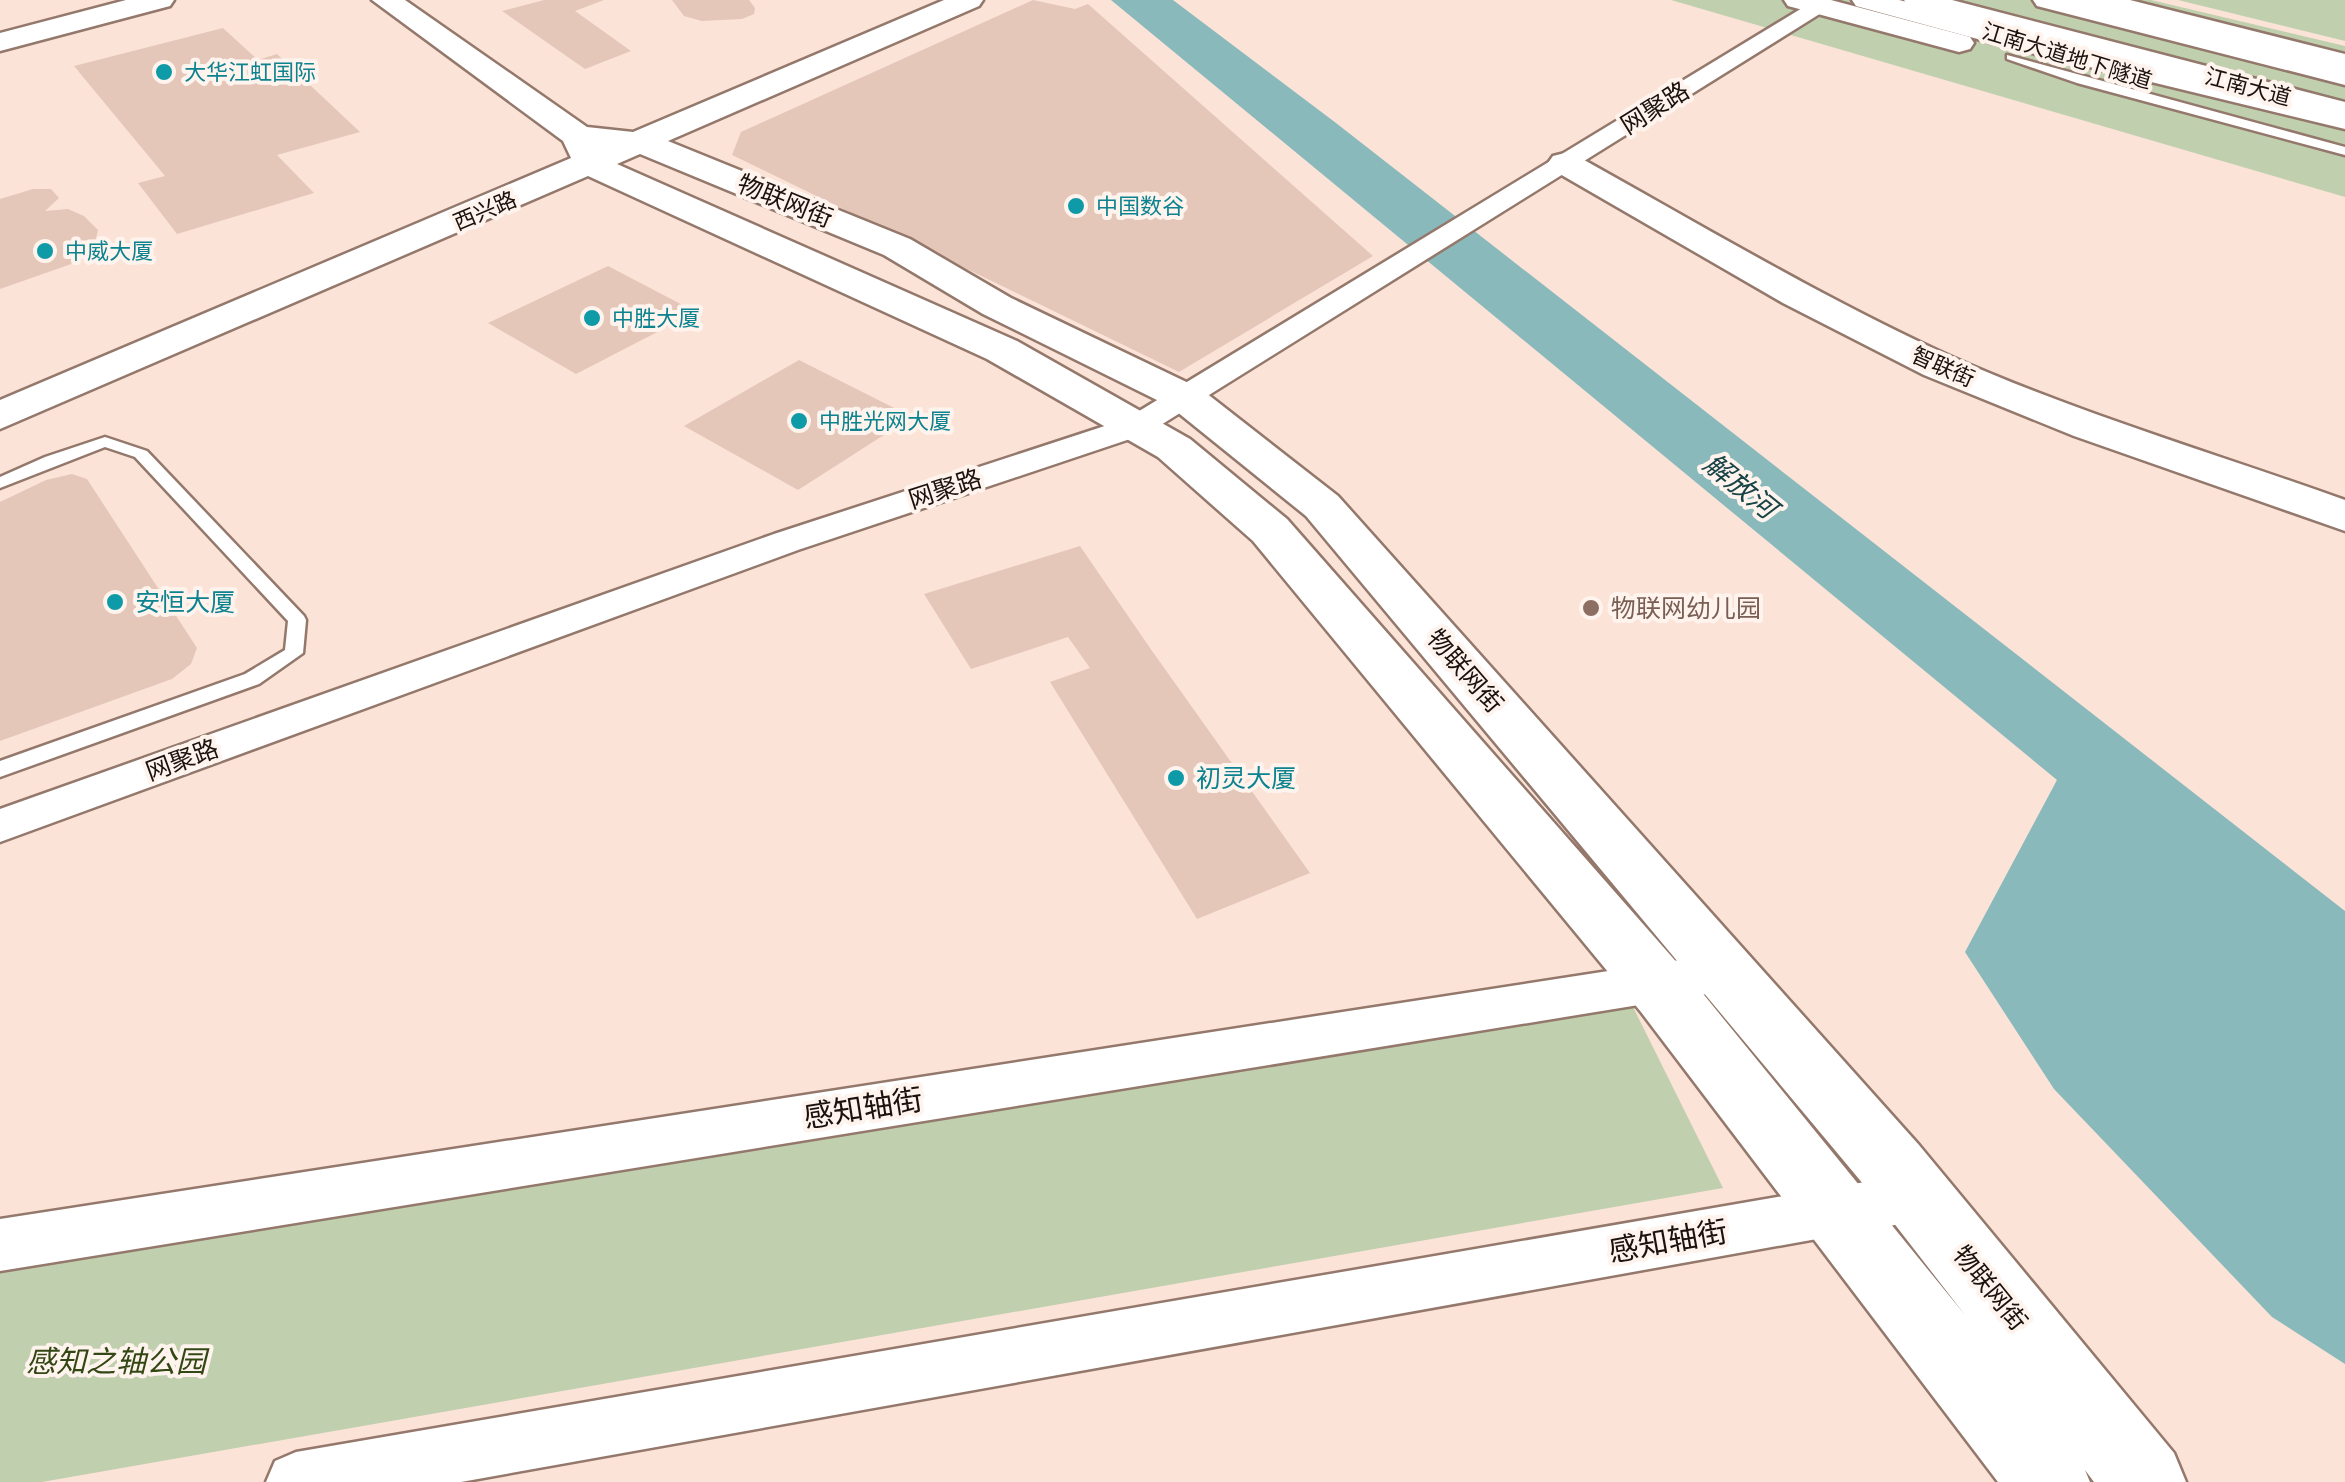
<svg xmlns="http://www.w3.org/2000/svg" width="2345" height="1482" font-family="'Crimson Pro','Noto Sans SC',serif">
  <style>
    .green { fill: #c0d0af }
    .water { fill: #8ab9bc }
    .building { fill: #e5c7ba }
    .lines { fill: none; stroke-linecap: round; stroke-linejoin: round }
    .lane-casing { stroke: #93786b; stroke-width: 5 }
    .street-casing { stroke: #93786b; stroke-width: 5 }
    .secondary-casing { stroke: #93786b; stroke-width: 5 }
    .primary-casing { stroke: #93786b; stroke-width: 5 }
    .highway-casing { stroke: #93786b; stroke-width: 5 }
    .lane { fill: #fff; fill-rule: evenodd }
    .street { fill: #fff; fill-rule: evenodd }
    .secondary { fill: #fff; fill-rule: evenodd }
    .primary { fill: #fff; fill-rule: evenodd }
    .highway { fill: #fff; fill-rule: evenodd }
    .culture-dot { fill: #0f9aa8; stroke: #fff3ed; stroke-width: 4 }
    .education-dot { fill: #8d6e63; stroke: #fff3ed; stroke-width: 4 }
    .labels { text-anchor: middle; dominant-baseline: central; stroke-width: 8; stroke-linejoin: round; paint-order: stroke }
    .far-street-label { font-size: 22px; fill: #1b110d; stroke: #fff3ed }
    .far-culture-label { font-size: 22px; fill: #0d838f; stroke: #fff3ed; text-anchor: start }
    .street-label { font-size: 25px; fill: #1b110d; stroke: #fff3ed }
    .culture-label { font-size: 25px; fill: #0d838f; stroke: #fff3ed; text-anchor: start }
    .education-label { font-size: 25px; fill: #785e54; stroke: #fff3ed; text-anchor: start }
    .water-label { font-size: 28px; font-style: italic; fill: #184447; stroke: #fff3ed }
    .near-street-label { font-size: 30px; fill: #1b110d; stroke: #fff3ed }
    .near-park-label { font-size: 30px; font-style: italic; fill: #324714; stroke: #fff3ed }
  </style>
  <rect width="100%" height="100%" fill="#fbe3d7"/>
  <g class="green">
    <polygon points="1671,0 2151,0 2345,46 2345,197"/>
    <polygon points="2178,0 2345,0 2345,41"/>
    <polygon points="1633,1007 1723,1188 42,1482 0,1482 0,1272"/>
  </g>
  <polygon class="water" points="1111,0 1173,0 1336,123 2345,911 2345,1364 2272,1317 2054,1089 1965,952 2057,780"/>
  <g class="building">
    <polygon points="544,0 604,0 575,11 631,51 585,69 502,11"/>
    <polygon points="672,0 749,0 755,8 754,14 742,19 702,21 684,16"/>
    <polygon points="1033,0 1075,9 1088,4 1373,256 1179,372 732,155 741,132"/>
    <polygon points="223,28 258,60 277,54 360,132 277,155 314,193 177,234 138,183 165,176 74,66"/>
    <polygon points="33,189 51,189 59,198 45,211 68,209 84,216 98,230 94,246 74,263 0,289 0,199"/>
    <polygon points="608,266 696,312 576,374 488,323"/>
    <polygon points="799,360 912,417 798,490 684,426"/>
    <polygon points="72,474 87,479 197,648 191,664 172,679 0,741 0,502 46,480"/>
    <polygon points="1080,546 1150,648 1310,873 1197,919 1050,682 1090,668 1068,637 971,669 924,594"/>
  </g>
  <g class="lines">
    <g class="lane-casing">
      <g id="lane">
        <polygon points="2007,55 2345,147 2345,155 2077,83 2007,59"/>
        <polygon points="105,437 147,451 304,616 306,620 303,653 259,684 0,777 0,761 245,674 285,650 288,621 135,457 105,447 0,488 0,477 45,457"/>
      </g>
    </g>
    <g class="street-casing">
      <g id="street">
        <polygon points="1820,0 1830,6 1826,10 1148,433 798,550 0,842 0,809 774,534 1126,419 1812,2"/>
        <polygon points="1725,953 1741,958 1748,972 1741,986 1725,991 0,1271 0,1219"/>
        <polygon points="1917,1173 1935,1180 1943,1197 1935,1214 1917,1221 461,1482 266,1482 275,1461 296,1452"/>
      </g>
    </g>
    <g class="secondary-casing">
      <g id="secondary">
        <polygon points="126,0 174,0 170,6 0,51 0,33"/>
        <path d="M 372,0 L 405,0 L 587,127 L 633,132 L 944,0 L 983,0 L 979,6 L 668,141 L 910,239 L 1011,298 L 1201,389 L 1338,496 L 1919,1145 L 2174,1453 L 2186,1482 L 2094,1482 L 2085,1470 L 2090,1482 L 1998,1482 L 1641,1012 L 1253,541 L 1158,457 L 987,359 L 588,176 L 0,429 L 0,400 L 571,158 L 563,141 ZM 640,154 L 884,255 L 983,314 L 1171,407 L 1306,516 L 1869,1191 L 1965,1315 L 1687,974 L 1287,519 L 1190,439 L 1017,341 L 617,164 Z"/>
        <path d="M 1565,153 L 1577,156 C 1701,225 1823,298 1952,357 C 2080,414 2214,453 2345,500 L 2345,531 L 2074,436 L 1924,375 L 1783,303 L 1553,170 L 1548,163 L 1553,156 Z"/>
      </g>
    </g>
    <g class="primary-casing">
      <g id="primary">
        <polygon points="1784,0 1831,0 1970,37 1974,43 1970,49 1959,52 1788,6"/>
        <polygon points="1904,0 1952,0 2345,102 2345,122 1908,6"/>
        <polygon points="2081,0 2130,0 2345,54 2345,72 2085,6"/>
      </g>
    </g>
    <g class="highway-casing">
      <g id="highway">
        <polygon points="1852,0 1899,0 2345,109 2345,129 2007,47 1856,6"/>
        <polygon points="2033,0 2081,0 2345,67 2345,85 2037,6"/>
      </g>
    </g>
    <use href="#lane" class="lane"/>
    <use href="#street" class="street"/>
    <use href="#secondary" class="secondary"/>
    <use href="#primary" class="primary"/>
    <use href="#highway" class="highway"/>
  </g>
  <g class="culture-dot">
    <circle cx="164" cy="72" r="10"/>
    <circle cx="1076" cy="206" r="10"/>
    <circle cx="45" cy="251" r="10"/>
    <circle cx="592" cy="318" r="10"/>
    <circle cx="799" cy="421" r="10"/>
    <circle cx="115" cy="602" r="10"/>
    <circle cx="1176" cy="778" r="10"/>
  </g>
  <circle class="education-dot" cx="1591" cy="608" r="10"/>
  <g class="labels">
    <g class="far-street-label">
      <text transform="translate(2067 56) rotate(17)">江南大道地下隧道</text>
      <text transform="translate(2248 87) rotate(15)">江南大道</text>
      <text transform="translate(485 211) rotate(-23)">西兴路</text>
      <text transform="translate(1943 367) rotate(24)">智联街</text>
    </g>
    <g class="far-culture-label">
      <text x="184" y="72">大华江虹国际</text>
      <text x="1096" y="206">中国数谷</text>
      <text x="65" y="251">中威大厦</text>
      <text x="612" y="318">中胜大厦</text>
      <text x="819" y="421">中胜光网大厦</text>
    </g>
    <g class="street-label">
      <text transform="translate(1655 108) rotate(-32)">网聚路</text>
      <text transform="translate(785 201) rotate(22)">物联网街</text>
      <text transform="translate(945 489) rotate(-18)">网聚路</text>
      <text transform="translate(1465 671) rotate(49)">物联网街</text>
      <text transform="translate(182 760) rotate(-20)">网聚路</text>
      <text transform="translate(1990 1288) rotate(51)">物联网街</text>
    </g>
    <g class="culture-label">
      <text x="135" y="602">安恒大厦</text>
      <text x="1196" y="778">初灵大厦</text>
    </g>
    <g class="education-label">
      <text x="1611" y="608">物联网幼儿园</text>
    </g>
    <g class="water-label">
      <text transform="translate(1740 486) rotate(39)">解放河</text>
    </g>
    <g class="near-street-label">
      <text transform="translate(863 1108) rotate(-9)">感知轴街</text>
      <text transform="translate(1668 1241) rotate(-10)">感知轴街</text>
    </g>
    <g class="near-park-label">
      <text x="116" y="1361">感知之轴公园</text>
    </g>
  </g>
</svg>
